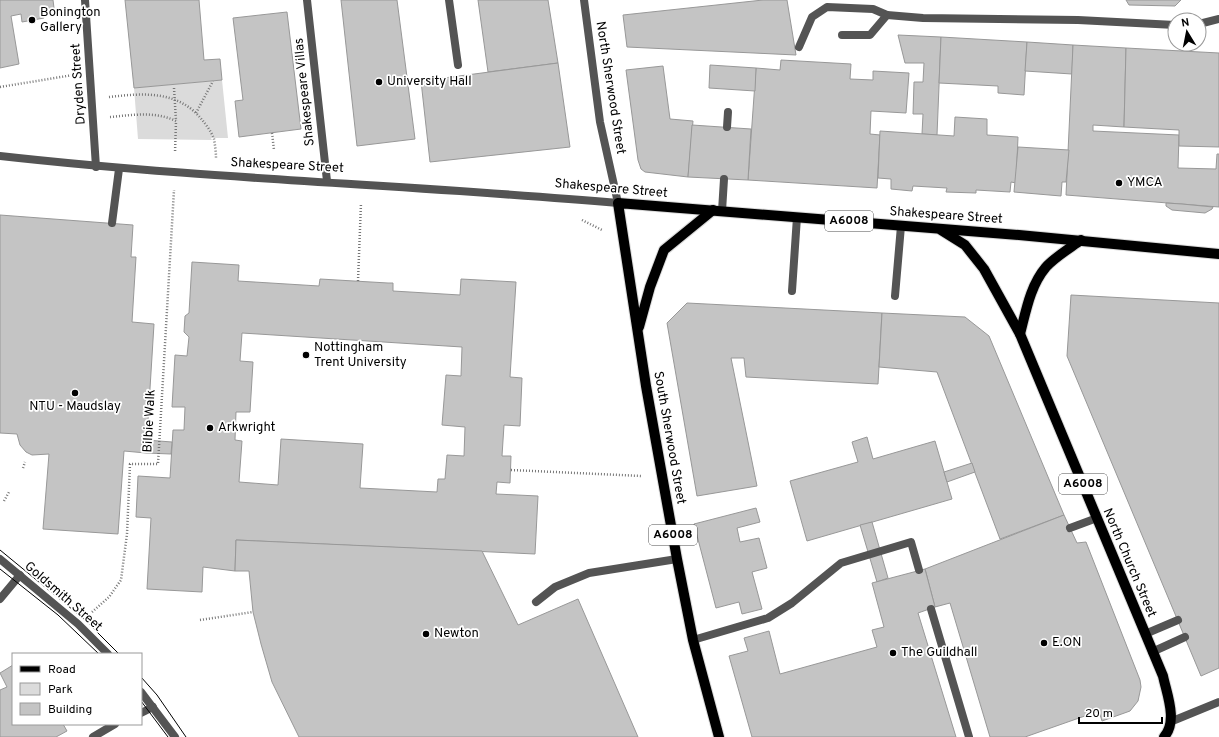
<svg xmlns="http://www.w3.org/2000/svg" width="1219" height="737" font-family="Overpass,sans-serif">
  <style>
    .green { fill: #dbdbdb }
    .building { fill: #c4c4c4; stroke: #989898; fill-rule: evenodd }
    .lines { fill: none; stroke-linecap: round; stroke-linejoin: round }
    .primary-casing { stroke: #dbdbdb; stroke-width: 12 }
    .path { stroke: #767676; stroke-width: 2.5; stroke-dasharray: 1 2; stroke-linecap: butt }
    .lane { stroke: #545454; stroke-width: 8 }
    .street { stroke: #545454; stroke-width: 8 }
    .primary { stroke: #000; stroke-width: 10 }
    .tram { stroke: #000; stroke-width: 1 }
    .poi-dot { fill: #000; stroke: #fff; stroke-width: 1.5 }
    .labels { text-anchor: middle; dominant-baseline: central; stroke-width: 3.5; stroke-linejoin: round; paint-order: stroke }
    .shield { fill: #fff; stroke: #4c4c4c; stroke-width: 1 }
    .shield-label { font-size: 12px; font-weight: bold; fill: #000 }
    .poi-label { font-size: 13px; fill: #000; stroke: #fff; text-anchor: start }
    .street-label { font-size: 13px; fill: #000; stroke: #fff }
  </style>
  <rect width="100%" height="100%" fill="#fff"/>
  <polygon class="green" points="222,80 228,138 211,138 212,140 138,139 134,88"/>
  <g class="building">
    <polygon points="0,0 53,0 54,8 42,10 44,18 22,22 21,14 11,16 19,64 0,68"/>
    <polygon points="125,0 199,0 204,60 220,59 222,80 134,88"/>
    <polygon points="341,0 397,0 415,139 357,146"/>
    <polygon points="478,0 548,0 558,63 488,72"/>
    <polygon points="763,0 787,0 796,55 627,47 623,15"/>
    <polygon points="1126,0 1181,0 1175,6 1129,5"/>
    <polygon points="287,12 301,129 239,137 235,101 243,100 233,18"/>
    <polygon points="898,35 941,37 937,135 922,134 923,114 913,114 914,82 923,82 924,63 905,63"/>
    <polygon points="941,37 1027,42 1024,95 998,93 998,86 939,83"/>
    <polygon points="1027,42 1073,45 1072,74 1025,71"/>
    <polygon points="1073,45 1126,48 1124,127 1093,125 1093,131 1179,135 1178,168 1216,169 1217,154 1219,154 1219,207 1066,195"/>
    <polygon points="1126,48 1219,53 1219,147 1179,146 1179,130 1124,127"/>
    <polygon points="781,60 851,64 850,79 873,80 873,71 909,73 906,113 871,111 870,134 880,135 877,188 748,180 756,68 780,70"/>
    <polygon points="558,63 570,147 430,162 421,81"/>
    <polygon points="710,65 756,68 755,91 709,88"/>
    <polygon points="663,66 670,119 693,121 688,177 645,172 641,169 638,160 626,70"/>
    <polygon points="955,117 987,119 987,135 1018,137 1016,183 1011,182 1010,192 976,190 976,193 946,192 947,188 913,186 912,191 891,189 891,179 878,178 880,131 954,136"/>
    <polygon points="692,125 751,129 748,180 688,177"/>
    <polygon points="1018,147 1069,150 1066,182 1062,182 1061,196 1014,192"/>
    <polygon points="1166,203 1182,204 1213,207 1212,209 1205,213 1172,210 1166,206"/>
    <polygon points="0,215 133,225 131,257 136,257 132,322 154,324 146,453 124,451 118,534 43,529 49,454 32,455 26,452 20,445 17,434 0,433"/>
    <path d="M 192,262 L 239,265 L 238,281 L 319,286 L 320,279 L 388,283 L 393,283 L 393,291 L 460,295 L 461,279 L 516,282 L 510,377 L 522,378 L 520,426 L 504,425 L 502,456 L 511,456 L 510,483 L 497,482 L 496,494 L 538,496 L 535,554 L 236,540 L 235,571 L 203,567 L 202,592 L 147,589 L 151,518 L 136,517 L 138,476 L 170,478 L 173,430 L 184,430 L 185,407 L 172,407 L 175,355 L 187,356 L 189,337 L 184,332 L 185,316 L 189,313 ZM 242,333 L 462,347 L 461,376 L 446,375 L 442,425 L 465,427 L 464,456 L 447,455 L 445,479 L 438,479 L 437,492 L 360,488 L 363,444 L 281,439 L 278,485 L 239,482 L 242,441 L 235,440 L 236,412 L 250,412 L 253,362 L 240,361 Z"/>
    <polygon points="1071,295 1219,303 1219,668 1201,676 1067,356"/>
    <polygon points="687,303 882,313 878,384 746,377 744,358 731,358 757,486 697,496 667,323"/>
    <polygon points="882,313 965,317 989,336 1064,515 1000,539 937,372 879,367"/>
    <polygon points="867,437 873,459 935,441 952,499 807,541 790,481 858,462 852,442"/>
    <polygon points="146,440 172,442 171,454 146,453"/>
    <polygon points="972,463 975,472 947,482 944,472"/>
    <polygon points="756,508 760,522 737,528 740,542 759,538 767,568 752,572 762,609 742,614 739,602 716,608 694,524"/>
    <polygon points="1064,515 1077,543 1086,542 1140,680 1141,687 1138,701 1130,711 1102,721 1099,711 1025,737 990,737 950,603 935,607 925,569"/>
    <polygon points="872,522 888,578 877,582 860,525"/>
    <polygon points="236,540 482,551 518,625 578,599 638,737 299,737 272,682 261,644 253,612 249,571 235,571"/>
    <polygon points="925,569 935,607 918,613 956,737 752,737 729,656 748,651 744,638 769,631 780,674 877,647 872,630 884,627 872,583"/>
    <polygon points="13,665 13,724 63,724 67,731 56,737 0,737 0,690 7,687 0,673"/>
  </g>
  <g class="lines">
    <g class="primary-casing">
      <g id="primary">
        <path d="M 941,230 L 965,245 L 984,269 L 1020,334 L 1163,676 C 1167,695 1178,721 1164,737"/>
        <polyline points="639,327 650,287 664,250 713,210"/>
        <path d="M 1020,334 C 1026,311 1030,286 1046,267 C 1055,257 1070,248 1081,240"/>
        <polyline points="719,737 693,640 677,559 646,386 618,203 1019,235 1219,254"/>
      </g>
    </g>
    <g class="path">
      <polyline points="0,87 73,75"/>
      <polyline points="174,88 176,121"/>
      <path d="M 109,97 C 144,93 179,90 203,121 C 207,126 212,133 214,139 C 215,145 216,152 216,158"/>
      <polyline points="196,113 213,81"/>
      <path d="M 110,117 C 133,115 155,111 176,121 L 175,153"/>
      <polyline points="272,133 274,150"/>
      <polyline points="582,220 602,230"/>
      <polyline points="358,281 361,203"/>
      <polyline points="23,468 25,462"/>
      <polyline points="511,470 642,476"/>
      <polyline points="4,501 9,492"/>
      <polyline points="92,612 109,597 121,580 127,534 130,464 158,464 174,190"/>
      <polyline points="200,620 253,612"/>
    </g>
    <g class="lane">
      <polyline points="449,0 458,65"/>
      <polyline points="799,47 812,17 827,7 873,9 887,15 870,35 842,35"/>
      <polyline points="727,127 728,112"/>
      <polyline points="722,211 724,179"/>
      <polyline points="112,223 119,169"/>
      <polyline points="792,291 797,217"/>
      <polyline points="895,296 901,226"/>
      <polyline points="1070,528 1097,518"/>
      <polyline points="536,602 555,587 589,573 677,559"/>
      <polyline points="931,609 969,737"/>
      <polyline points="1145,634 1178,620"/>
      <polyline points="693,640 768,618 792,603 841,563 911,542 919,570"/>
      <polyline points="1152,652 1185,637"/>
      <polyline points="141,713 153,707"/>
      <polyline points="93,737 115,724"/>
    </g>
    <g class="street">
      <polyline points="85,0 96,167"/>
      <polyline points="307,0 327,181"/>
      <polyline points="887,15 923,18 1078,20 1175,25"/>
      <polyline points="1199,24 1219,19"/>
      <path d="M 0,156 C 205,179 412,185 618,203 L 600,122 L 584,0"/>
      <polyline points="0,559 78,624 108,654"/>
      <polyline points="0,599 20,575"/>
      <polyline points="141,692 175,737"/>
      <polyline points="1170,722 1219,702"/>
    </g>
    <use href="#primary" class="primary"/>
    <g class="tram">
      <polyline points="0,550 84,619 119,654"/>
      <polyline points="0,569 58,615 99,654"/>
      <polyline points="141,677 157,695 186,737"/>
      <polyline points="141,701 168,737"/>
    </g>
  </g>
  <g class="poi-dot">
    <circle cx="32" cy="20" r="4"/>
    <circle cx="379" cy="82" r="4"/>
    <circle cx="1119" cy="183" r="4"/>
    <circle cx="306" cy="355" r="4"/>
    <circle cx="75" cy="393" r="4"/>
    <circle cx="210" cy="428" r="4"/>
    <circle cx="426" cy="634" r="4"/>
    <circle cx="1044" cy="643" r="4"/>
    <circle cx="893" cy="653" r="4"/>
  </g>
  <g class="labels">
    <g class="shield">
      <rect x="825" y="211" width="48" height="20" rx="3"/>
      <rect x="1059" y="474" width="48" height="20" rx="3"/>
      <rect x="649" y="525" width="48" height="20" rx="3"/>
    </g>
    <g class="shield-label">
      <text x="849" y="221">A6008</text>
      <text x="1083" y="484">A6008</text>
      <text x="673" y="535">A6008</text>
    </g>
    <g class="poi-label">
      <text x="40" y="13">Bonington<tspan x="40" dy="15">Gallery</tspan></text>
      <text x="387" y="82">University Hall</text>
      <text x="1127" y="183">YMCA</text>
      <text x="314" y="348">Nottingham<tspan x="314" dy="15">Trent University</tspan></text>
      <text x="75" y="407" text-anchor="middle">NTU - Maudslay</text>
      <text x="218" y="428">Arkwright</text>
      <text x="434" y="634">Newton</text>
      <text x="1052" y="643">E.ON</text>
      <text x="901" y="653">The Guildhall</text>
    </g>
    <g class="street-label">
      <text transform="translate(79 84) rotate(-94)">Dryden Street</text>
      <text transform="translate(610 88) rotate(81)">North Sherwood Street</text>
      <text transform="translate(305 92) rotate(-96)">Shakespeare Villas</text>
      <text transform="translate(287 166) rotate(3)">Shakespeare Street</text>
      <text transform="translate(611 189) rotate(5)">Shakespeare Street</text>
      <text transform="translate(946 216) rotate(4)">Shakespeare Street</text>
      <text transform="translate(150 421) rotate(-87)">Bilbie Walk</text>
      <text transform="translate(669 438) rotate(80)">South Sherwood Street</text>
      <text transform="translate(1129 563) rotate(67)">North Church Street</text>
      <text transform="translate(63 597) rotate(41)">Goldsmith Street</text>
    </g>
  </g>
  <rect x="12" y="653" width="130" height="72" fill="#ffffff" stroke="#999999"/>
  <rect x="20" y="666" width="20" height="6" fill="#000000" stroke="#999999"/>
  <text x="48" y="673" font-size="12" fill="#000000">Road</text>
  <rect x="20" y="683" width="20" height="12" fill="#dbdbdb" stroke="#999999"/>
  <text x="48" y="693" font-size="12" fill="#000000">Park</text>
  <rect x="20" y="703" width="20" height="12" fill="#c4c4c4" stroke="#999999"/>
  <text x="48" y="713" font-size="12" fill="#000000">Building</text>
  <g transform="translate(1187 32) rotate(350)"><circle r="19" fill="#ffffff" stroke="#999999"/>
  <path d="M0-3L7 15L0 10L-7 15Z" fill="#000000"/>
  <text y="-6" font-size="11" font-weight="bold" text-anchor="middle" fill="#000000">N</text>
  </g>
  <path d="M1079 717v6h83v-6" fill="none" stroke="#000000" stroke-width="2"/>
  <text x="1085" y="717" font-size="12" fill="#000000" stroke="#ffffff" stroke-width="3" paint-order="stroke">20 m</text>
</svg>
